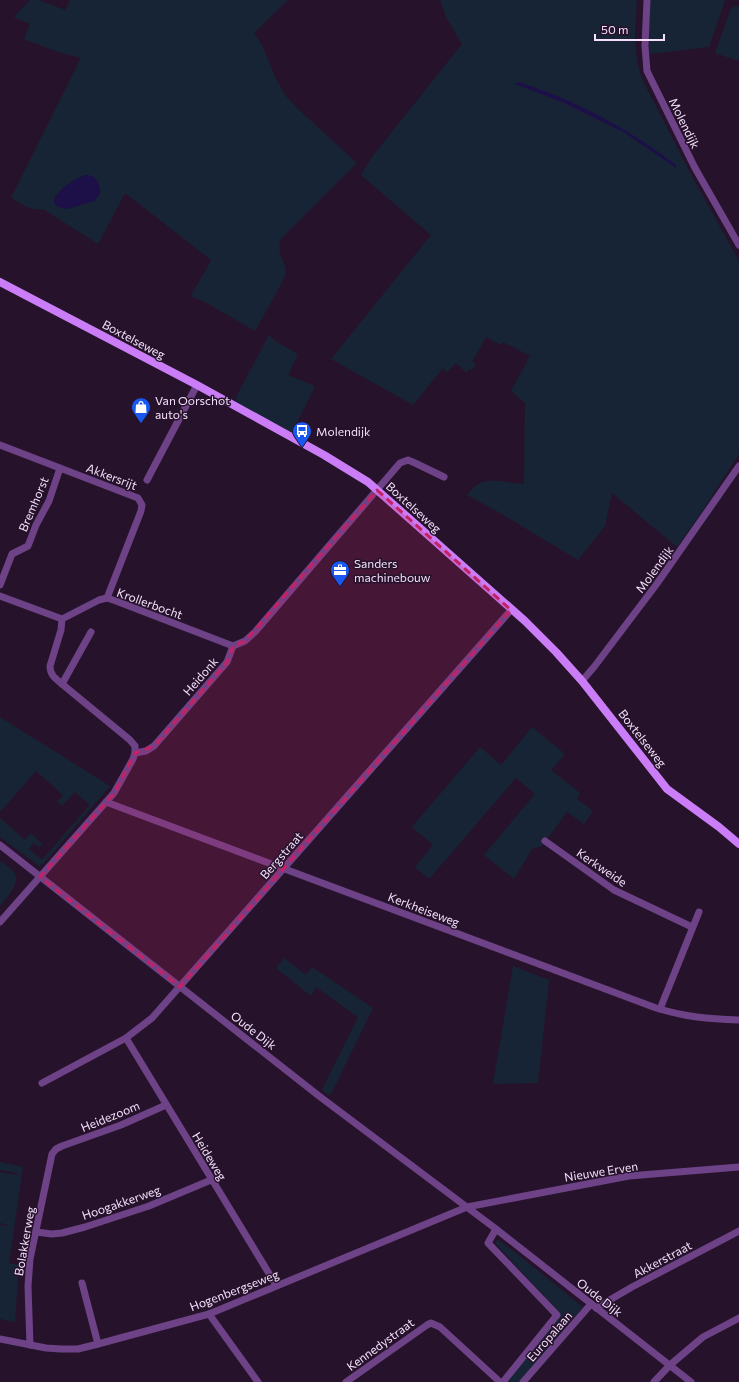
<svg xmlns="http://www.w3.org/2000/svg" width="739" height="1382" font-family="Commissioner,sans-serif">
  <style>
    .green { fill: #172435; fill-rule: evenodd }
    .water { fill: #1d0f48 }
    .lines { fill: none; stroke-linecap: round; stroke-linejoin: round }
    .street { stroke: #6e4287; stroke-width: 7 }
    .secondary { stroke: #ca7df7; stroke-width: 8 }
    .marked { fill: #c52263; fill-opacity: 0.2; stroke: #c52263; stroke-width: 3; stroke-dasharray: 8 5; stroke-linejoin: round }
    .labels { text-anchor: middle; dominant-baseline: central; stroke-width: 3; stroke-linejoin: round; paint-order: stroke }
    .street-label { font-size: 12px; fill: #f5dffd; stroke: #26132b }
    .poi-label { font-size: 12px; fill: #f5dffd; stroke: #26132b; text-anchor: start }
  </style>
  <rect width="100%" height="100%" fill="#26132b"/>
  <g class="green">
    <path d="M 30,0 L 39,0 L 65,10 L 70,0 L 288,0 L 254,33 L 262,45 L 276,79 L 285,95 L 298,109 L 357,163 L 281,239 C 275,258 289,262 285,277 L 255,331 L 205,302 L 191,296 L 211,260 L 125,193 L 98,244 L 43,209 C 32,212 20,203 11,198 L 81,58 L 58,52 L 24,39 L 30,24 L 14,17 ZM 59,192 L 94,201 L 67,209 L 54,203 L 54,198 Z"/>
    <path d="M 440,0 L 637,0 C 635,31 632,51 643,81 L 693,178 L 739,261 L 739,454 L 703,510 L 677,547 L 612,493 L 605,526 L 578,560 L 495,510 L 467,495 C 484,472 500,483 524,484 L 525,403 L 511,391 L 530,356 L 503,342 L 501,345 L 486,337 L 472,362 L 476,364 L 472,370 L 469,369 L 467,373 L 456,363 L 447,372 L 443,368 L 413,405 L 331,359 L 431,235 L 361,175 L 372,157 L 462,44 L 446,17 Z"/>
    <polygon points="650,0 725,0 709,47 649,54"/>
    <polygon points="739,6 739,61 715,53 731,9 733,7"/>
    <polygon points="269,335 277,342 298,354 288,375 315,386 292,433 235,402 237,395"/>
    <polygon points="0,717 110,786 44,863 39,866 0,837 0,818 25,840 31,833 42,844 39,847 34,843 29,849 42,860 90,805 75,792 62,806 57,802 63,795 36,771 0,812"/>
    <polygon points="532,727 565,754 551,770 580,793 577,799 593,811 584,824 567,812 542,846 532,849 514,879 484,855 535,794 516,778 429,879 415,867 433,845 412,827 480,747 501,765"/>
    <path d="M 0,861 C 5,864 12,869 15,874 C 20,885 6,898 0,906 Z"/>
    <polygon points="284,958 306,975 312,967 373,1008 330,1096 322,1090 358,1017 316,987 311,996 276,968"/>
    <polygon points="513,966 549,980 538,1083 493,1084"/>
    <polygon points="0,1162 23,1167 9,1263 19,1265 15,1322 0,1319 0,1225 7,1226 8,1225 0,1223 0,1172 17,1175 17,1173 0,1170"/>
    <polygon points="498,1240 516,1253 583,1307 520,1382 509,1382 509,1377 560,1315 560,1313 496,1244 496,1241"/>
  </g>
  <g class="water">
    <path d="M 519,82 C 533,87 548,92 562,98 C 603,116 641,138 676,165 L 676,168 L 625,133 L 562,102 L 515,84 Z"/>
    <path d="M 85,175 C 96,175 100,183 100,194 L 94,201 L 67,209 L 58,207 L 54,203 C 55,190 74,180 85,175 Z"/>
  </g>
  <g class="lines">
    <g class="street">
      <polyline points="647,0 645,46 647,71 695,168 739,245"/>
      <polyline points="0,445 138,498 142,505 141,511 107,598"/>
      <polyline points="147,480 197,385"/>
      <polyline points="0,585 12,554 28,546 36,525 49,501 60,468"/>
      <polyline points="0,596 62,619"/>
      <polyline points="582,681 594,667 656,585 739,466"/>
      <polyline points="62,684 91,632"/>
      <path d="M 135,753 L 135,746 L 130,740 L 62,684 C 55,678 50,675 50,666 L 61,630 L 62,619 L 99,600 L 107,598 L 116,601 L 233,646"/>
      <path d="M 106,802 L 656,1008 C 686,1017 708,1019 739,1020"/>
      <polyline points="545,841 614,890 692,927"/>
      <polyline points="0,845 319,1096 496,1229 691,1382"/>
      <polyline points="0,922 114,793 133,759 135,753 146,751 154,746 227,662 233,646 245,641 255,632 400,463 408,460 415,463 444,477"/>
      <polyline points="660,1009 699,912"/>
      <polyline points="126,1038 276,1285"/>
      <polyline points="42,1083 126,1038 152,1018 511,610"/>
      <polyline points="496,1229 488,1243 557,1315 503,1382"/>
      <polyline points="36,1232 52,1234 62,1233 85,1227 149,1206 211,1180"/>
      <polyline points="82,1283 98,1344"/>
      <polyline points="596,1308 632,1287 739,1231"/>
      <polyline points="209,1314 258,1382"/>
      <polyline points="0,1339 46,1348 61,1349 78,1349 98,1344 209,1314 467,1207 629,1176 739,1167"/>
      <polyline points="30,1345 28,1286 30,1259 52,1154 56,1149 62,1146 121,1125 166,1105"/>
      <polyline points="346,1382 427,1325 431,1323 440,1327 500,1382"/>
      <polyline points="523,1382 591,1304"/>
      <polyline points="654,1382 670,1365 703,1337 739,1318"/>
    </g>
    <polyline class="secondary" points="0,282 197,385 324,455 368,482 525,621 556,652 582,681 667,789 719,827 739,844"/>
  </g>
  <path class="marked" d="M 377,490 L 511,610 L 180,987 L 40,877 L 114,793 L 135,753 L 154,746 L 227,662 L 233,646 L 245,641 Z"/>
  <defs>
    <g id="shop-pin" transform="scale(1)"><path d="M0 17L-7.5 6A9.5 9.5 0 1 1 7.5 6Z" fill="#1858f1" stroke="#26132b"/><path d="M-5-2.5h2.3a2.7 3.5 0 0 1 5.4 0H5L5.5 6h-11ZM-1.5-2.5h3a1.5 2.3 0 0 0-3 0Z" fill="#fff"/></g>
    <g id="bus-pin" transform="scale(1)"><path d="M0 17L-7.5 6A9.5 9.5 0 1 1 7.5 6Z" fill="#1858f1" stroke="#26132b"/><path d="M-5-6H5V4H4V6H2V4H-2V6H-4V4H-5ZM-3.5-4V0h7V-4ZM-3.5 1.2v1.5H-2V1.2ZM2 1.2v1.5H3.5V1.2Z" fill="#fff"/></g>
    <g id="office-pin" transform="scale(1)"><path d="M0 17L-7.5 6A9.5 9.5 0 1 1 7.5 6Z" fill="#1858f1" stroke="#26132b"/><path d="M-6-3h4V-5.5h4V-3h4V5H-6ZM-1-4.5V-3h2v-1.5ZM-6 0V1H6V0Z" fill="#fff"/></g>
  </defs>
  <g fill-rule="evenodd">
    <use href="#shop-pin" x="141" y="407"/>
    <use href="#bus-pin" x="302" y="431"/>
    <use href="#office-pin" x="340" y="570"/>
  </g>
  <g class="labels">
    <g class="street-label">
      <text transform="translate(685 123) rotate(64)">Molendijk</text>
      <text transform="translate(134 339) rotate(28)">Boxtelseweg</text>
      <text transform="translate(112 476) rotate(21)">Akkersrijt</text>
      <text transform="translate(33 504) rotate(-67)">Bremhorst</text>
      <text transform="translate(414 507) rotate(42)">Boxtelseweg</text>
      <text transform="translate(654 569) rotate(-54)">Molendijk</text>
      <text transform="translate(150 603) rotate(20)">Krollerbocht</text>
      <text transform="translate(200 676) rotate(-49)">Heidonk</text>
      <text transform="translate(643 738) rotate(52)">Boxtelseweg</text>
      <text transform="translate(281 855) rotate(-49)">Bergstraat</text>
      <text transform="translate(602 867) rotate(34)">Kerkweide</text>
      <text transform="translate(424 909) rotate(21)">Kerkheiseweg</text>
      <text transform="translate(254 1030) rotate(38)">Oude Dijk</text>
      <text transform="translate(110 1116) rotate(-22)">Heidezoom</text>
      <text transform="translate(210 1156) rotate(59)">Heideweg</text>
      <text transform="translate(601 1171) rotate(-9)">Nieuwe Erven</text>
      <text transform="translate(121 1202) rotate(-19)">Hoogakkerweg</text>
      <text transform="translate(24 1241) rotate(-80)">Bolakkerweg</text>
      <text transform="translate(662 1259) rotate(-28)">Akkerstraat</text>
      <text transform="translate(234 1290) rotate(-21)">Hogenbergseweg</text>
      <text transform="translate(600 1297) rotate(38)">Oude Dijk</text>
      <text transform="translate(549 1336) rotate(-49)">Europalaan</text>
      <text transform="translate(380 1344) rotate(-36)">Kennedystraat</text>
    </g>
    <g class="poi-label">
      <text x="155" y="400">Van Oorschot<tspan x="155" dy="14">auto's</tspan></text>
      <text x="316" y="431">Molendijk</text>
      <text x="354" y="563">Sanders<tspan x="354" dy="14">machinebouw</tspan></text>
    </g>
  </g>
  <path d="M595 34v6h69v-6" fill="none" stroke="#f5dffd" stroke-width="2"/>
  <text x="601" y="34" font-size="12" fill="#f5dffd" stroke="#26132b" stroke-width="3" paint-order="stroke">50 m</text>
</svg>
